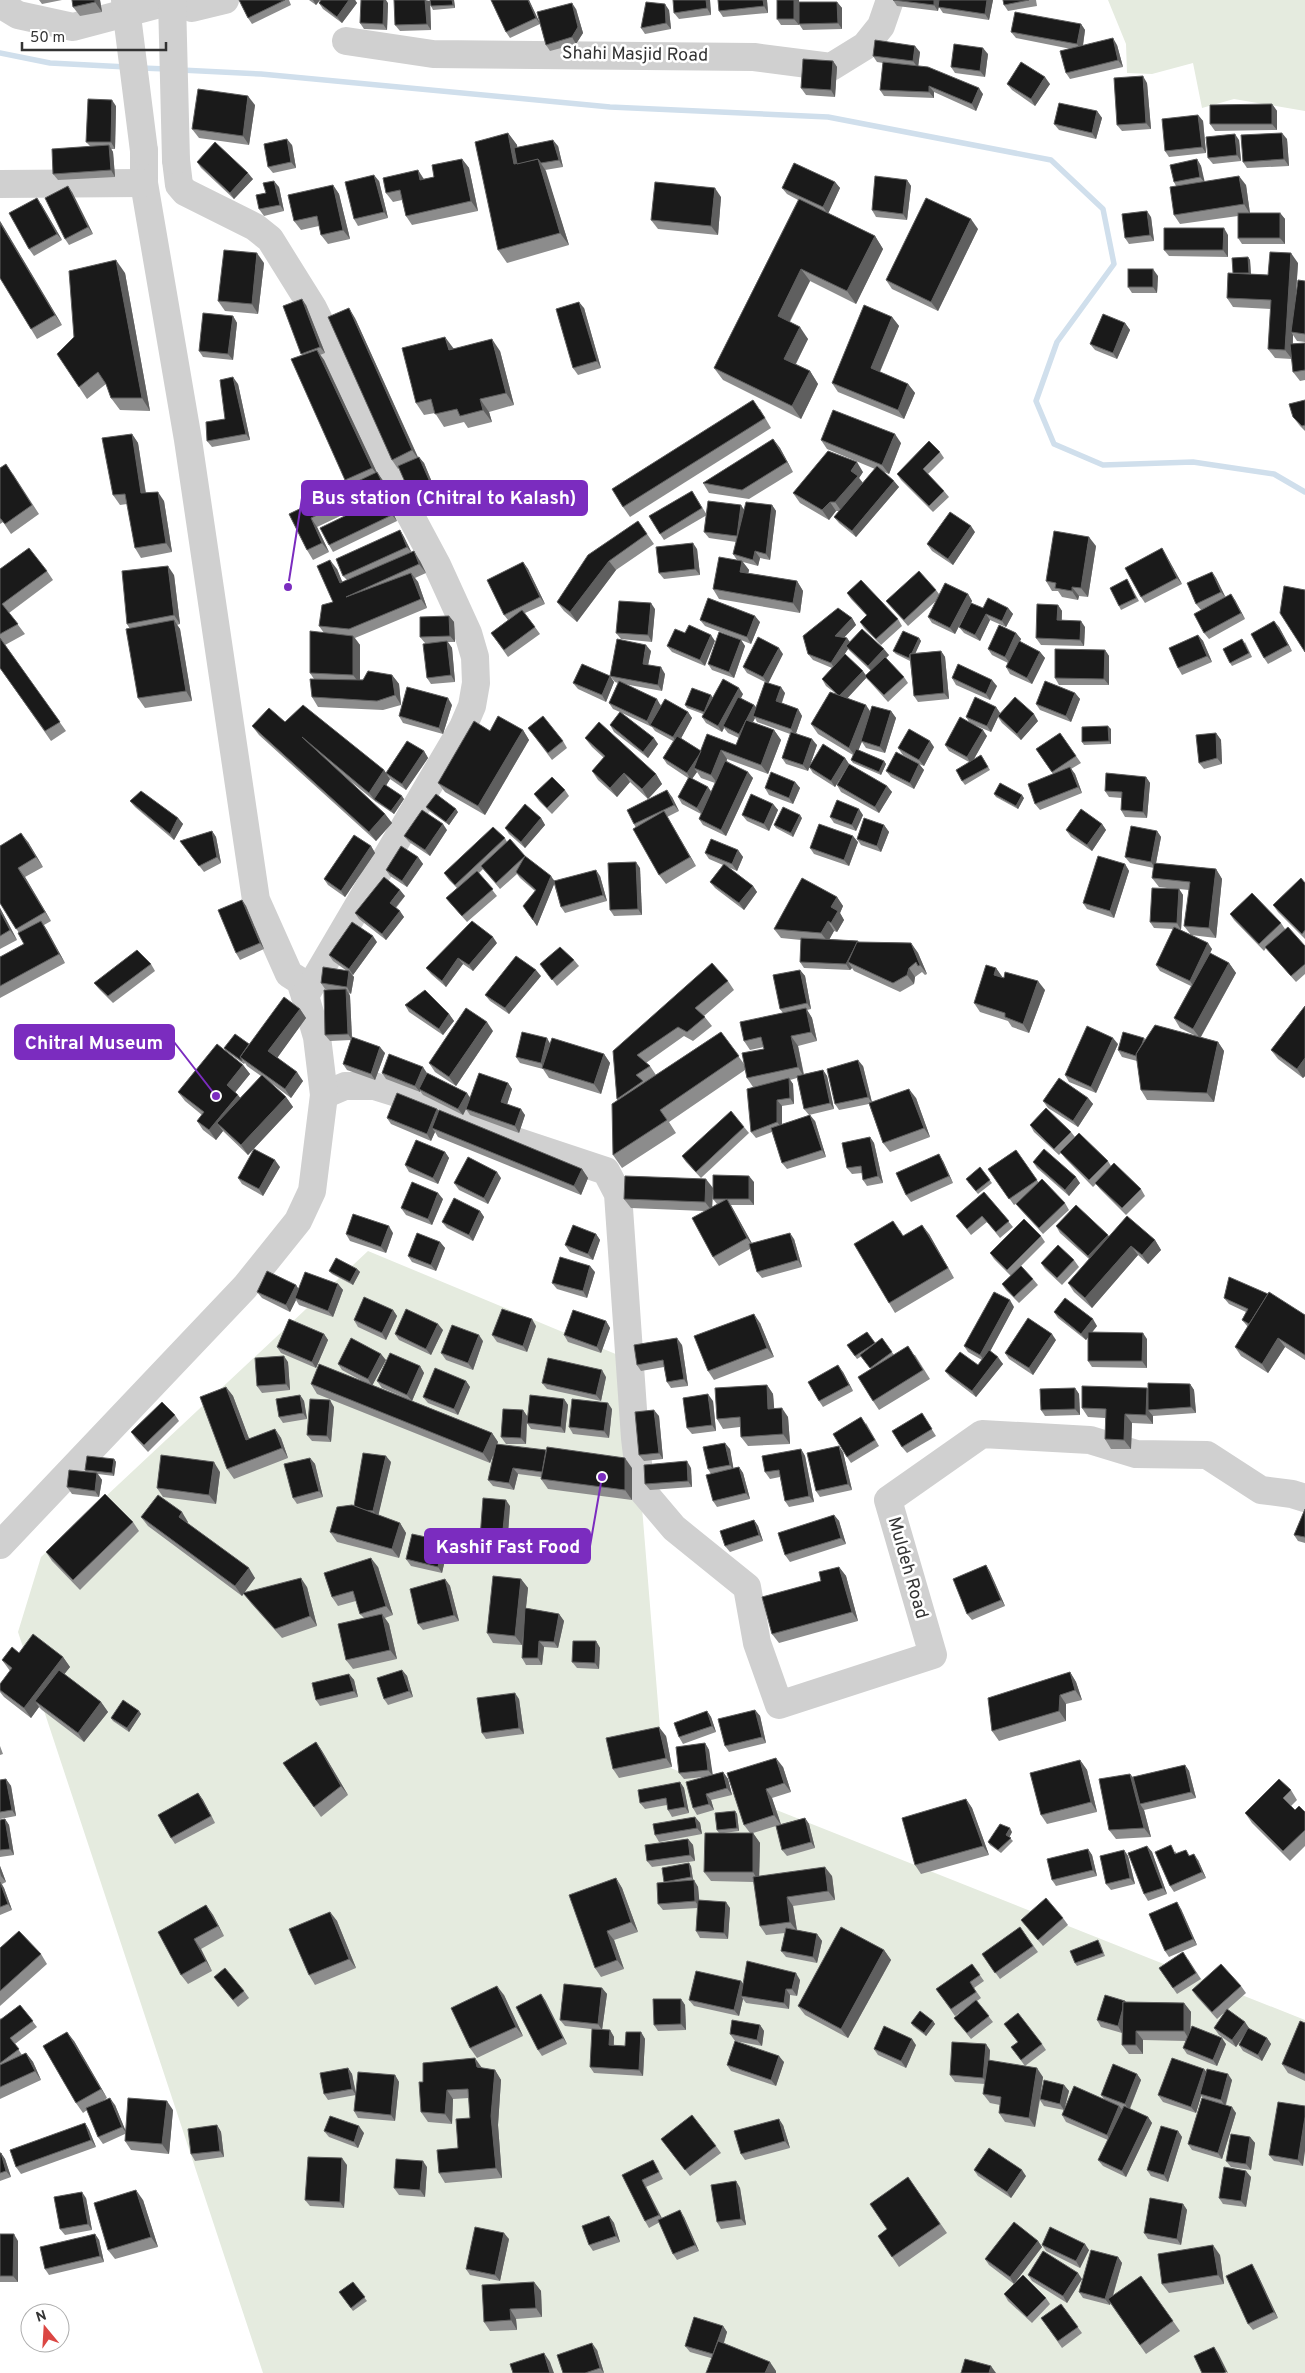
<svg xmlns="http://www.w3.org/2000/svg" width="1305" height="2373" font-family="Overpass,sans-serif">
  <style>
    .green { fill: #e5ebdf }
    .lines { fill: none; stroke-linecap: round; stroke-linejoin: round }
    .stream { stroke: #d0dfec; stroke-width: 5.5 }
    .minor { stroke: #d0d0d0; stroke-width: 28 }
    .minor-bridge { stroke: #d0d0d0; stroke-width: 28 }
    .wall { fill: #8c8c8c; fill-rule: evenodd }
    .shaded-wall { fill: #5f5f5f }
    .building { fill: #1a1a1a; stroke: #5f5f5f }
    .labels { text-anchor: middle; dominant-baseline: central; stroke-width: 5; stroke-linejoin: round; paint-order: stroke }
    .street-label { font-size: 18px; fill: #333; stroke: #fff }
    .leader { fill: none; stroke: #7b2cbf; stroke-width: 2 }
    .callout-dot { fill: #7b2cbf; stroke: #fff; stroke-width: 2 }
    .callout { fill: #7b2cbf; stroke: #7b2cbf; stroke-width: 2 }
    .callout-label { font-size: 19px; text-anchor: middle; font-weight: bold; fill: #fff }
  </style>
  <rect width="100%" height="100%" fill="#fff"/>
  <g class="green">
    <polygon points="1108,0 1305,0 1305,111 1234,99 1202,108 1193,63 1152,74 1127,73 1126,44"/>
    <polygon points="368,1251 630,1360 663,1765 1305,2020 1305,2373 263,2373 18,1632 41,1557"/>
  </g>
  <g class="lines">
    <g class="stream">
      <polyline points="0,53 50,63 127,67"/>
      <polyline points="141,68 167,69"/>
      <polyline points="181,70 261,74 610,107 828,117 1051,160 1103,209 1114,264 1057,342 1036,401 1054,444 1103,465 1193,462 1274,474 1305,492"/>
    </g>
    <g class="minor">
      <polyline points="0,4 18,15 73,27 175,0 192,8 225,0"/>
      <polyline points="346,41 433,54 754,57 831,67 865,46 881,26 890,0"/>
      <polyline points="144,151 144,183 188,440 256,900 289,974 300,981 305,996"/>
      <polyline points="0,184 144,183"/>
      <polyline points="324,1095 345,1086 374,1086 419,1100 464,1124 606,1171 618,1194 635,1438 641,1489 674,1528 747,1587 757,1643 779,1705 933,1655 888,1500 982,1434 1090,1440 1136,1454 1207,1455 1261,1490 1292,1494 1305,1498"/>
      <polyline points="0,1545 245,1287 298,1221 312,1191 324,1095 317,1037 305,996 463,727 472,706 476,683 475,657 468,633 437,565 400,496 360,403 313,308 270,239 255,227 185,192 179,185 176,160"/>
    </g>
    <g class="minor-bridge">
      <polyline points="125,0 144,151"/>
      <polyline points="172,0 176,160"/>
    </g>
  </g>
  <g class="wall">
    <polygon points="39,0 62,0 42,4"/>
    <polygon points="100,0 102,12 80,16 73,7"/>
    <polygon points="239,0 289,0 291,5 252,24 248,18"/>
    <polygon points="309,0 320,0 316,5"/>
    <polygon points="321,0 355,0 357,3 342,23 323,9 319,3"/>
    <polygon points="430,0 454,0 455,8 433,10 431,6"/>
    <polygon points="491,0 529,0 540,23 576,9 583,33 576,44 550,51 546,45 540,24 510,38 506,32"/>
    <polygon points="710,0 711,15 679,19 674,13"/>
    <polygon points="718,0 767,0 768,13 723,17 719,11"/>
    <polygon points="777,0 799,0 799,2 837,2 842,8 842,29 803,30 799,24 799,3 799,25 781,25 777,19"/>
    <polygon points="893,0 993,0 989,20 943,13 939,7 938,11 897,6"/>
    <polygon points="1003,0 1036,0 1037,6 1008,11 1004,5"/>
    <polygon points="430,1 431,30 400,31 395,25"/>
    <polygon points="388,3 387,30 364,29 360,23"/>
    <polygon points="669,10 671,29 645,34 641,28"/>
    <polygon points="1081,24 1085,30 1083,46 1117,45 1123,67 1070,79 1066,73 1071,49 1016,38 1011,32"/>
    <polygon points="920,52 918,66 983,94 976,111 934,92 934,98 884,96 880,90 883,63 877,62 873,56"/>
    <polygon points="988,54 985,77 955,73 951,67"/>
    <polygon points="833,61 837,67 835,97 806,95 801,88"/>
    <polygon points="1147,83 1151,129 1122,131 1117,125"/>
    <polygon points="1007,84 1050,84 1035,106 1012,90"/>
    <polygon points="1272,104 1277,111 1277,130 1215,131 1210,124"/>
    <polygon points="255,105 249,145 199,138 192,129"/>
    <polygon points="116,106 115,149 111,149 113,152 115,177 58,180 53,174 90,146 86,142"/>
    <polygon points="1097,111 1102,118 1096,139 1059,130 1054,124"/>
    <polygon points="1198,115 1203,121 1206,153 1169,157 1165,151"/>
    <polygon points="508,133 517,145 517,148 558,146 563,167 545,170 569,245 507,263 498,250"/>
    <polygon points="1287,139 1289,166 1247,168 1243,162"/>
    <polygon points="1239,140 1241,161 1213,164 1208,158"/>
    <polygon points="292,145 296,168 273,173 268,167"/>
    <polygon points="462,159 469,168 478,211 412,225 406,216 402,200 393,202 386,193 418,170 424,179 434,177"/>
    <polygon points="1197,159 1201,166 1204,182 1246,185 1250,213 1280,213 1285,219 1285,244 1242,244 1238,238 1238,216 1180,224 1174,215 1176,186 1174,182"/>
    <polygon points="197,162 253,179 234,199 201,168"/>
    <polygon points="907,180 911,186 907,220 876,217 872,210"/>
    <polygon points="379,181 388,218 358,226 354,219"/>
    <polygon points="835,182 840,188 828,213 875,236 883,249 856,304 810,281 790,322 808,339 796,364 810,371 818,384 801,419 723,380 714,368 798,200 787,194 782,188"/>
    <polygon points="333,185 339,194 350,239 328,244 321,235 319,226 301,230 294,221"/>
    <polygon points="279,187 284,211 264,216 259,209 266,193"/>
    <polygon points="72,192 93,234 69,245 65,239"/>
    <polygon points="721,197 718,235 658,229 651,220"/>
    <polygon points="41,204 62,240 34,256 29,249"/>
    <polygon points="1151,217 1154,241 1129,244 1125,238"/>
    <polygon points="0,221 62,325 37,339 31,329"/>
    <polygon points="978,229 938,311 892,289 886,280"/>
    <polygon points="1228,235 1228,257 1169,256 1164,250"/>
    <polygon points="1248,257 1250,260 1251,274 1268,275 1298,263 1296,297 1305,281 1305,342 1297,341 1293,335 1293,344 1305,343 1305,380 1300,381 1293,372 1292,357 1292,359 1275,358 1268,349 1271,309 1233,307 1227,298 1233,273"/>
    <polygon points="264,263 258,314 225,311 218,301"/>
    <polygon points="125,273 150,411 120,410 111,398 106,384 87,399 79,387 74,337"/>
    <polygon points="1158,276 1157,293 1132,293 1128,287"/>
    <polygon points="306,305 325,353 320,355 324,360 377,473 384,482 389,493 317,527 329,552 313,560 307,550 289,514 348,486 345,480 302,355 283,306"/>
    <polygon points="584,308 601,368 578,375 573,368"/>
    <polygon points="233,316 237,323 233,360 203,357 199,351"/>
    <polygon points="892,317 899,326 880,372 908,384 915,393 904,419 838,392 832,383"/>
    <polygon points="355,318 418,457 424,463 441,504 420,513 416,507 399,468 398,469 392,460"/>
    <polygon points="1125,323 1130,330 1117,359 1095,350 1090,344"/>
    <polygon points="454,349 500,351 514,405 489,412 492,422 468,428 464,422 444,427 435,413 424,415 416,403"/>
    <polygon points="238,384 250,440 212,447 207,441 225,419"/>
    <polygon points="1305,400 1305,431 1300,426 1293,417"/>
    <polygon points="760,409 771,428 630,517 623,507"/>
    <polygon points="132,434 138,443 146,493 164,501 172,552 141,558 135,548 127,504 120,505 113,495"/>
    <polygon points="773,439 780,448 793,472 749,499 709,493 703,483"/>
    <polygon points="821,440 901,443 889,474 884,472 899,487 856,537 839,523 834,517 839,511 836,511 829,520 800,503 793,493 863,472 859,478 863,483 875,469 827,449"/>
    <polygon points="940,452 944,458 928,474 944,491 949,497 933,512 901,480 897,474"/>
    <polygon points="0,468 13,474 39,514 11,534 3,522 0,524"/>
    <polygon points="692,491 707,515 664,540 660,534"/>
    <polygon points="384,497 388,503 397,521 333,552 329,545"/>
    <polygon points="772,505 776,511 770,560 760,558 758,566 743,562 749,570 748,573 797,581 803,591 800,613 719,599 713,589 737,560 733,554 736,542 709,538 704,532 744,509"/>
    <polygon points="638,521 654,544 616,570 577,622 564,611 557,602"/>
    <polygon points="400,530 404,537 411,552 420,561 426,573 415,578 418,582 427,608 355,638 360,645 360,680 392,675 399,684 401,705 383,710 318,707 312,697 314,679 310,673 324,633 319,626 333,602 337,569 342,582 347,580 343,576"/>
    <polygon points="975,532 953,565 932,551 927,544"/>
    <polygon points="1096,546 1088,597 1079,596 1078,600 1062,597 1058,591 1052,591 1046,581"/>
    <polygon points="1162,548 1166,555 1182,584 1145,603 1141,597"/>
    <polygon points="697,549 700,575 664,579 659,573"/>
    <polygon points="523,562 528,569 545,604 525,613 540,634 508,657 491,633 508,620 504,615"/>
    <polygon points="0,569 47,571 53,580 9,613 25,634 5,645 66,731 51,741 0,668"/>
    <polygon points="1212,572 1216,578 1225,597 1235,600 1245,619 1209,639 1204,633 1210,606 1201,610 1196,604"/>
    <polygon points="174,575 180,624 177,625 180,629 192,701 145,708 138,698 130,629 127,624"/>
    <polygon points="1127,579 1139,601 1121,610 1119,606"/>
    <polygon points="936,590 939,594 968,594 972,601 955,634 932,623 928,617 936,601 908,626 891,607 886,601"/>
    <polygon points="847,593 898,619 902,626 881,645 864,628 860,622 867,616 851,599"/>
    <polygon points="1058,605 1062,611 1062,620 1085,627 1084,646 1041,645 1036,638"/>
    <polygon points="983,608 1008,608 1013,614 1006,627 990,620 980,641 964,633 959,627"/>
    <polygon points="655,609 652,642 621,639 616,633"/>
    <polygon points="449,616 454,622 455,642 448,642 452,648 455,682 431,684 427,678 425,643 420,637"/>
    <path d="M 852,618 L 856,625 L 844,637 L 847,638 L 850,642 L 889,655 L 886,658 L 904,677 L 908,683 L 888,702 L 870,682 L 866,678 L 847,698 L 870,712 L 891,711 L 896,718 L 885,753 L 866,748 L 862,742 L 858,750 L 884,761 L 886,764 L 881,775 L 853,763 L 851,760 L 853,755 L 818,734 L 811,724 L 835,693 L 826,686 L 822,679 L 832,668 L 813,660 L 808,654 ZM 848,649 L 851,652 L 871,671 L 866,675 L 843,656 Z"/>
    <polygon points="700,620 760,622 751,644 741,640 745,646 734,678 712,670 708,664 736,638 705,626"/>
    <polygon points="1279,627 1292,651 1268,664 1264,658"/>
    <polygon points="685,633 705,666 672,652 667,646"/>
    <polygon points="1016,633 1021,639 1020,641 1040,652 1045,658 1032,684 1010,674 1006,667 1008,663 992,655 988,649"/>
    <polygon points="1198,635 1203,641 1212,662 1182,675 1178,668"/>
    <polygon points="919,638 921,641 915,653 941,651 945,657 949,699 918,702 914,696 910,661 896,654 893,651"/>
    <polygon points="1245,642 1252,657 1232,666 1230,663"/>
    <polygon points="1105,650 1109,656 1109,685 1059,685 1055,678"/>
    <path d="M 651,651 L 648,665 L 665,674 L 662,691 L 624,684 L 661,705 L 688,712 L 692,718 L 681,738 L 701,751 L 736,745 L 739,738 L 728,733 L 724,728 L 722,732 L 706,723 L 702,717 L 703,714 L 687,708 L 685,705 L 713,698 L 743,694 L 741,698 L 754,705 L 756,707 L 765,682 L 747,673 L 743,667 L 783,654 L 768,683 L 785,693 L 782,703 L 798,709 L 802,716 L 796,733 L 817,745 L 808,771 L 786,764 L 782,758 L 790,734 L 757,722 L 755,718 L 753,722 L 774,730 L 781,740 L 768,774 L 727,759 L 727,761 L 753,778 L 726,836 L 703,825 L 699,819 L 701,814 L 682,804 L 678,797 L 688,778 L 667,764 L 663,758 L 673,741 L 655,731 L 652,727 L 622,713 L 658,744 L 648,758 L 614,732 L 610,725 L 620,712 L 613,709 L 609,703 L 618,683 L 615,682 L 610,676 ZM 697,772 L 701,778 L 715,783 L 711,792 L 692,779 Z"/>
    <polygon points="610,676 614,682 606,702 578,689 573,683"/>
    <polygon points="952,678 997,686 990,700 956,685"/>
    <polygon points="1075,693 1080,699 1071,722 1040,710 1036,704"/>
    <polygon points="452,705 443,734 403,723 399,716"/>
    <polygon points="996,707 1000,713 1038,721 1021,740 1002,723 998,717 991,732 972,724 987,736 974,759 983,758 990,770 965,785 962,781 969,762 949,751 945,745 970,723 966,717"/>
    <polygon points="285,722 384,770 390,779 386,786 404,799 394,814 376,802 349,780 385,814 392,823 376,841 259,735 252,726"/>
    <polygon points="528,728 563,741 567,748 552,760"/>
    <polygon points="1111,729 1111,744 1084,745 1082,742"/>
    <polygon points="523,730 529,740 485,815 445,792 438,783"/>
    <polygon points="1060,733 1081,763 1071,769 1075,774 1082,793 1040,810 1035,804 1053,774 1036,749"/>
    <polygon points="1216,733 1221,740 1222,764 1204,769 1199,763"/>
    <polygon points="585,738 656,774 662,784 648,799 630,782 617,797 598,780 592,771 604,758 592,747"/>
    <polygon points="934,747 924,766 919,764 924,770 914,789 891,777 886,771 919,764 903,755 898,748"/>
    <polygon points="424,751 428,758 406,790 390,779 386,773"/>
    <polygon points="845,758 849,764 835,787 813,773 809,767"/>
    <polygon points="1146,777 1150,783 1147,818 1125,817 1121,810 1122,798 1109,797 1105,791"/>
    <polygon points="795,782 800,788 793,804 769,795 765,788"/>
    <polygon points="837,785 887,786 892,792 879,813 841,792"/>
    <polygon points="565,790 569,796 552,814 539,801 534,794"/>
    <polygon points="994,794 1024,798 1018,809 996,797"/>
    <polygon points="672,797 679,811 667,817 696,866 666,884 659,875 634,824"/>
    <polygon points="130,801 178,818 183,824 174,840 135,807"/>
    <polygon points="773,804 778,810 769,831 747,821 742,815"/>
    <polygon points="426,807 458,812 449,825 428,810"/>
    <polygon points="863,815 856,831 834,823 830,817"/>
    <polygon points="541,818 545,825 525,848 509,834 505,828"/>
    <polygon points="802,818 793,837 776,828 774,825"/>
    <polygon points="1102,824 1106,830 1092,851 1071,837 1066,830"/>
    <polygon points="884,825 889,832 881,852 861,845 857,839"/>
    <polygon points="447,830 430,856 409,842 404,836"/>
    <polygon points="212,831 216,837 221,863 204,872 180,841"/>
    <path d="M 1157,831 L 1161,837 L 1156,863 L 1216,869 L 1222,879 L 1216,938 L 1191,935 L 1212,949 L 1210,953 L 1229,963 L 1236,973 L 1201,1037 L 1218,1042 L 1224,1051 L 1214,1102 L 1147,1100 L 1141,1090 L 1137,1061 L 1122,1057 L 1118,1050 L 1144,1038 L 1145,1039 L 1194,1035 L 1180,1028 L 1174,1018 L 1191,986 L 1160,971 L 1156,965 L 1173,929 L 1154,928 L 1150,922 L 1175,889 L 1159,887 L 1152,878 L 1154,868 L 1130,863 L 1125,857 ZM 1179,889 L 1189,890 L 1184,926 L 1191,935 L 1179,929 L 1181,930 L 1183,895 Z"/>
    <polygon points="505,838 507,842 555,881 600,876 607,901 565,913 561,907 554,884 537,926 523,906 535,891 520,878 517,874 500,889 483,869 479,873 497,896 467,922 451,904 446,898 457,888 449,880 444,873"/>
    <polygon points="28,842 43,867 25,877 51,921 44,925 65,963 0,998 0,957 24,944 19,933 0,903"/>
    <polygon points="858,842 849,866 814,854 810,848"/>
    <polygon points="371,846 375,853 345,897 328,885 324,879"/>
    <polygon points="738,850 743,857 737,871 728,867 753,886 757,892 744,910 715,888 710,882 723,865 709,859 705,853"/>
    <polygon points="418,857 423,864 407,887 390,876 386,870"/>
    <polygon points="1125,864 1129,871 1114,918 1087,909 1083,903"/>
    <polygon points="640,868 642,915 614,916 610,910"/>
    <polygon points="1305,883 1305,939 1278,912 1273,905"/>
    <polygon points="405,896 396,908 404,917 386,940 359,919 355,913"/>
    <polygon points="837,897 843,906 840,913 844,920 837,932 834,931 829,939 858,941 858,942 911,943 918,953 927,974 925,975 922,972 915,977 914,984 900,992 854,971 852,968 850,970 804,968 800,962 801,940 781,938 774,929"/>
    <polygon points="242,900 246,906 264,949 240,960 236,953"/>
    <polygon points="0,908 17,940 0,949"/>
    <polygon points="1230,914 1281,923 1285,929 1305,946 1305,974 1296,982 1266,948 1264,951 1234,920"/>
    <polygon points="377,942 353,975 351,974 354,977 351,994 349,993 350,996 352,1038 385,1053 375,1080 347,1070 343,1064 351,1040 330,1041 325,1035 329,990 325,989 321,983 347,971 333,961 329,955"/>
    <polygon points="497,943 473,971 463,964 446,987 431,974 426,968"/>
    <polygon points="574,960 579,966 557,986 545,970"/>
    <polygon points="151,964 155,971 113,1003 99,989 94,983"/>
    <polygon points="996,968 1002,977 1045,990 1029,1033 1012,1027 1008,1021 980,1012 974,1003"/>
    <polygon points="800,970 805,976 811,1009 807,1010 812,1018 817,1041 798,1046 804,1074 823,1070 827,1076 834,1109 809,1115 804,1109 797,1078 790,1080 793,1084 794,1104 782,1106 782,1124 815,1121 826,1157 787,1169 782,1163 772,1132 756,1138 751,1132 753,1087 747,1078 745,1070 669,1122 676,1133 622,1168 613,1155 617,1100 613,1051 728,981 734,990 704,1016 712,1026 693,1041 684,1036 646,1063 650,1066 656,1075 721,1032 744,1064 764,1049 764,1047 750,1050 744,1041 783,1013 780,1009"/>
    <polygon points="541,976 509,1014 490,1001 485,995"/>
    <polygon points="405,1005 449,1014 454,1021 443,1035 409,1012"/>
    <polygon points="1305,1006 1305,1076 1303,1078 1278,1059 1271,1050"/>
    <polygon points="300,1009 306,1018 277,1058 303,1081 291,1098 271,1083 286,1097 293,1107 248,1155 223,1131 216,1140 203,1130 197,1121 202,1115 185,1101 178,1092 243,1065 250,1074 235,1092 240,1098 261,1076 247,1066 245,1063 244,1064 226,1051 224,1048 249,1044"/>
    <polygon points="493,1031 456,1086 435,1072 429,1063"/>
    <polygon points="550,1043 604,1054 610,1063 601,1094 549,1078 543,1069 520,1063 516,1057"/>
    <polygon points="1118,1044 1096,1093 1069,1082 1065,1075"/>
    <polygon points="863,1066 872,1102 916,1098 930,1137 890,1152 883,1143 869,1104 839,1110 835,1104"/>
    <polygon points="382,1073 427,1073 470,1097 508,1083 512,1089 507,1104 525,1115 519,1133 470,1115 466,1109 463,1115 423,1095 420,1091 420,1092 386,1079"/>
    <polygon points="1088,1098 1093,1104 1078,1127 1048,1108 1043,1101"/>
    <polygon points="437,1109 439,1111 582,1169 588,1178 581,1195 438,1137 435,1132 431,1141 391,1124 387,1118"/>
    <polygon points="1030,1125 1071,1132 1075,1137 1108,1161 1111,1166 1141,1189 1145,1196 1126,1215 1100,1189 1096,1184 1093,1187 1065,1158 1061,1153 1059,1155 1034,1132"/>
    <polygon points="744,1127 749,1133 701,1178 686,1162 682,1156"/>
    <polygon points="870,1137 874,1143 883,1183 867,1186 863,1180 862,1173 852,1174 847,1168"/>
    <polygon points="1016,1150 1039,1183 1065,1203 1069,1210 1043,1234 1021,1210 1016,1204 1019,1202 1014,1205 988,1169"/>
    <polygon points="445,1152 449,1158 438,1184 409,1172 405,1165"/>
    <polygon points="943,1161 953,1183 911,1202 906,1195"/>
    <polygon points="1033,1162 1080,1183 1069,1196 1037,1168"/>
    <polygon points="280,1167 263,1196 242,1184 238,1178"/>
    <polygon points="980,1167 992,1183 978,1194 968,1182"/>
    <polygon points="501,1178 488,1204 459,1190 454,1183"/>
    <polygon points="754,1182 754,1205 731,1205 752,1244 794,1239 802,1267 762,1278 757,1272 750,1249 719,1266 713,1257 704,1211 631,1208 624,1199 713,1188 712,1207 717,1204 713,1199"/>
    <polygon points="984,1192 1013,1227 1000,1238 987,1222 971,1235 956,1216"/>
    <polygon points="443,1199 432,1225 406,1215 401,1208"/>
    <polygon points="480,1211 484,1217 473,1241 447,1228 442,1222"/>
    <polygon points="1056,1226 1109,1236 1155,1240 1161,1250 1148,1264 1138,1255 1092,1308 1074,1292 1068,1283 1089,1259 1060,1233"/>
    <polygon points="900,1230 903,1236 929,1234 954,1278 895,1313 889,1303"/>
    <polygon points="393,1233 386,1253 350,1241 346,1234"/>
    <polygon points="596,1234 600,1240 593,1260 570,1252 565,1245"/>
    <polygon points="1041,1236 1045,1242 1021,1266 1033,1279 1038,1285 1019,1303 1006,1290 1002,1284 1011,1276 994,1259 990,1253"/>
    <polygon points="440,1242 445,1248 436,1271 412,1262 408,1256"/>
    <polygon points="1074,1260 1079,1267 1062,1285 1045,1269 1041,1263"/>
    <polygon points="357,1269 360,1272 353,1285 332,1274 329,1271"/>
    <polygon points="595,1272 587,1298 557,1289 552,1283"/>
    <polygon points="338,1284 343,1290 333,1317 299,1305 296,1300 290,1312 262,1298 257,1292 296,1285 298,1289"/>
    <polygon points="1224,1298 1305,1315 1305,1360 1285,1347 1268,1373 1241,1356 1235,1347 1248,1327 1242,1320 1246,1312 1229,1304"/>
    <polygon points="1014,1307 990,1351 1003,1364 976,1397 950,1377 945,1371 978,1365 982,1360 968,1352 964,1346"/>
    <polygon points="393,1310 397,1316 386,1340 358,1327 354,1320"/>
    <polygon points="1054,1312 1097,1326 1092,1332 1147,1339 1147,1368 1092,1367 1088,1361 1088,1337 1086,1340 1058,1318"/>
    <polygon points="606,1321 610,1328 601,1353 568,1342 564,1335"/>
    <polygon points="760,1323 774,1357 714,1380 708,1371"/>
    <polygon points="536,1326 527,1352 497,1342 492,1335"/>
    <polygon points="443,1330 431,1355 399,1340 395,1334"/>
    <polygon points="867,1332 875,1343 882,1338 894,1355 915,1355 930,1379 879,1410 873,1401 871,1369 862,1356 857,1359 847,1345"/>
    <polygon points="324,1334 328,1340 316,1368 281,1353 277,1347"/>
    <polygon points="1056,1340 1033,1375 1009,1359 1005,1353"/>
    <polygon points="483,1341 473,1370 446,1360 441,1353"/>
    <polygon points="682,1345 688,1386 671,1388 667,1382 664,1367 641,1371 637,1365"/>
    <polygon points="386,1360 372,1385 406,1398 382,1388 377,1381 420,1366 424,1373 412,1401 492,1433 498,1442 497,1444 632,1468 632,1500 548,1489 541,1479 541,1477 518,1474 514,1490 493,1486 488,1480 495,1451 490,1463 317,1394 311,1384 364,1382 342,1370 338,1364"/>
    <polygon points="288,1362 290,1390 262,1393 257,1386"/>
    <polygon points="843,1372 853,1391 823,1407 819,1401"/>
    <polygon points="606,1377 601,1401 547,1389 542,1383"/>
    <polygon points="466,1381 470,1387 458,1415 428,1403 423,1397"/>
    <polygon points="1190,1384 1194,1390 1196,1413 1153,1416 1153,1424 1132,1423 1131,1449 1111,1449 1105,1439 1105,1418 1088,1417 1082,1408 1147,1388 1148,1389"/>
    <polygon points="767,1385 773,1394 774,1408 788,1417 790,1444 748,1446 741,1437 740,1427 723,1429 717,1419"/>
    <polygon points="226,1387 233,1396 249,1439 275,1429 281,1438 288,1458 234,1479 227,1469"/>
    <polygon points="1075,1388 1079,1394 1080,1415 1045,1416 1041,1410"/>
    <polygon points="300,1395 304,1401 307,1419 283,1423 279,1417"/>
    <polygon points="564,1399 568,1405 565,1433 531,1429 527,1423 526,1444 506,1444 501,1437 523,1410 527,1416"/>
    <polygon points="713,1401 716,1431 692,1434 687,1428"/>
    <polygon points="334,1407 331,1442 312,1441 307,1435"/>
    <polygon points="612,1409 609,1438 573,1434 569,1427"/>
    <polygon points="175,1415 179,1421 148,1452 136,1439 131,1432"/>
    <polygon points="659,1416 663,1459 644,1461 639,1455"/>
    <polygon points="926,1420 936,1436 907,1453 902,1447"/>
    <polygon points="866,1423 879,1446 851,1463 847,1457"/>
    <polygon points="730,1449 733,1468 739,1467 743,1473 750,1499 717,1507 713,1501 711,1474 708,1469"/>
    <polygon points="801,1449 805,1456 814,1502 789,1507 785,1501 780,1477 770,1479 765,1472"/>
    <polygon points="843,1452 852,1490 820,1497 816,1491"/>
    <polygon points="310,1458 315,1464 323,1497 297,1504 293,1498"/>
    <polygon points="114,1459 116,1462 114,1476 98,1474 102,1480 99,1497 72,1494 67,1487 87,1472 85,1470"/>
    <polygon points="391,1462 378,1515 400,1523 406,1533 399,1558 337,1542 330,1532 354,1506"/>
    <polygon points="691,1468 692,1487 650,1490 645,1484"/>
    <polygon points="220,1472 216,1504 163,1497 157,1488"/>
    <polygon points="510,1506 507,1547 484,1545 480,1538"/>
    <polygon points="1305,1509 1305,1543 1298,1541 1294,1535"/>
    <polygon points="834,1515 839,1521 846,1544 790,1562 785,1555"/>
    <polygon points="141,1517 188,1522 187,1523 255,1578 244,1592 307,1587 317,1626 282,1638 250,1602 244,1593 242,1596 148,1526"/>
    <polygon points="754,1520 758,1526 763,1541 730,1552 725,1546"/>
    <polygon points="133,1522 139,1531 80,1590 52,1561 46,1552"/>
    <polygon points="444,1541 448,1547 442,1573 411,1566 406,1559"/>
    <polygon points="986,1565 990,1572 1005,1606 972,1620 967,1614"/>
    <polygon points="378,1567 393,1615 385,1618 389,1624 397,1659 353,1669 346,1660 364,1618 360,1614 356,1601 338,1606 332,1597"/>
    <polygon points="839,1567 846,1576 858,1621 779,1643 772,1634 821,1581"/>
    <polygon points="445,1579 450,1586 459,1621 423,1630 418,1624"/>
    <polygon points="521,1579 528,1588 526,1608 559,1614 564,1621 558,1648 544,1647 542,1665 526,1665 522,1658 522,1645 493,1643 487,1633"/>
    <polygon points="596,1641 600,1648 599,1669 577,1668 572,1662"/>
    <polygon points="19,1653 63,1657 70,1667 64,1674 101,1702 108,1712 84,1742 42,1710 39,1707 31,1718 4,1697 0,1692 0,1684 10,1671 2,1660"/>
    <polygon points="402,1670 407,1676 413,1697 388,1705 384,1699"/>
    <polygon points="1070,1672 1076,1682 1082,1700 1066,1704 1066,1721 999,1741 992,1731"/>
    <polygon points="349,1674 354,1680 358,1697 320,1706 316,1700"/>
    <polygon points="519,1699 524,1734 486,1739 482,1733"/>
    <polygon points="755,1710 760,1716 766,1743 729,1752 725,1746"/>
    <polygon points="139,1711 141,1714 129,1732 113,1721 111,1718"/>
    <polygon points="707,1711 711,1717 716,1732 683,1744 679,1737"/>
    <polygon points="666,1736 672,1767 619,1778 613,1769"/>
    <polygon points="316,1742 322,1751 348,1795 321,1817 283,1763"/>
    <polygon points="705,1743 709,1750 712,1775 723,1772 728,1779 732,1795 711,1800 714,1810 697,1815 693,1808 704,1777 684,1779 679,1773"/>
    <polygon points="0,1746 3,1754 0,1755"/>
    <polygon points="1080,1760 1087,1770 1097,1812 1047,1824 1041,1815"/>
    <polygon points="1185,1765 1189,1771 1196,1798 1144,1810 1151,1837 1116,1839 1109,1830 1130,1774 1133,1777"/>
    <polygon points="783,1767 791,1792 772,1798 781,1824 805,1818 809,1824 815,1848 787,1856 782,1850 776,1826 753,1833 760,1843 759,1876 832,1876 835,1900 793,1906 797,1930 817,1934 822,1941 817,1963 786,1957 781,1951 785,1933 766,1935 760,1926 754,1882 711,1881 704,1872 719,1833 717,1830 735,1811 737,1814 739,1831 724,1833 750,1833 744,1825 727,1773"/>
    <polygon points="6,1779 11,1786 16,1816 0,1819 0,1780"/>
    <polygon points="680,1782 684,1788 689,1813 672,1817 668,1810 667,1805 645,1809 640,1803"/>
    <polygon points="1291,1790 1297,1800 1291,1806 1295,1810 1305,1812 1305,1846 1290,1861 1252,1823 1245,1813"/>
    <polygon points="198,1793 203,1800 215,1823 175,1844 171,1838"/>
    <polygon points="966,1799 972,1808 989,1855 921,1874 915,1865"/>
    <polygon points="695,1817 700,1823 702,1834 659,1842 655,1835"/>
    <polygon points="5,1819 9,1825 14,1855 0,1857 0,1820"/>
    <polygon points="1012,1832 1009,1837 1013,1841 1001,1853 990,1845 988,1842"/>
    <polygon points="688,1839 693,1845 695,1861 652,1867 647,1861"/>
    <polygon points="1147,1846 1152,1852 1167,1894 1148,1901 1144,1894"/>
    <polygon points="1088,1849 1092,1855 1097,1876 1056,1886 1052,1880"/>
    <polygon points="1124,1850 1128,1856 1135,1884 1111,1890 1106,1884"/>
    <polygon points="1175,1851 1177,1854 1198,1860 1206,1878 1174,1892 1170,1886"/>
    <polygon points="0,1866 6,1882 2,1884 4,1888 12,1910 0,1915"/>
    <polygon points="691,1866 693,1880 698,1887 699,1900 730,1908 728,1939 700,1938 696,1931 698,1908 663,1910 658,1904 665,1883 664,1882"/>
    <polygon points="616,1878 622,1888 638,1932 614,1940 624,1969 601,1977 595,1968"/>
    <polygon points="206,1905 213,1915 224,1936 201,1949 212,1971 188,1984 181,1975"/>
    <polygon points="1181,1909 1197,1945 1169,1957 1165,1951"/>
    <polygon points="330,1912 337,1921 356,1968 315,1985 309,1975"/>
    <polygon points="1063,1918 1068,1925 1043,1946 1021,1920"/>
    <polygon points="1020,1927 1038,1952 1000,1979 982,1954"/>
    <polygon points="1100,1943 1105,1956 1077,1966 1075,1963"/>
    <polygon points="0,1948 41,1954 47,1964 0,2006"/>
    <polygon points="884,1950 891,1960 848,2038 805,2015 798,2006"/>
    <polygon points="1188,1959 1201,1979 1177,1994 1159,1968"/>
    <polygon points="972,1964 984,1981 974,1988 981,1998 977,2001 993,2022 971,2039 954,2018 969,2006 955,2016 936,1989"/>
    <polygon points="214,1977 244,1991 249,1998 238,2007"/>
    <polygon points="800,1980 797,1996 790,1995 789,2009 746,2003 743,1999 739,2016 694,2006 689,2000 743,1984"/>
    <polygon points="1241,1986 1246,1993 1227,2010 1249,2028 1267,2038 1271,2044 1262,2061 1243,2051 1239,2045 1244,2036 1236,2047 1219,2035 1214,2028 1227,2010 1217,2019 1197,1997 1192,1990"/>
    <polygon points="602,1988 607,1994 602,2030 610,2030 614,2037 614,2045 625,2046 641,2032 645,2039 643,2076 594,2073 590,2067 600,2030 565,2026 560,2020"/>
    <polygon points="504,1995 523,2036 477,2058 470,2048"/>
    <polygon points="681,1999 685,2005 686,2030 658,2031 654,2025"/>
    <polygon points="545,2000 567,2044 542,2056 538,2050"/>
    <polygon points="1126,2002 1184,2003 1191,2012 1190,2030 1226,2044 1217,2066 1187,2054 1183,2048 1186,2041 1143,2040 1143,2054 1129,2054 1122,2045 1123,2030 1122,2033 1101,2027 1097,2020"/>
    <polygon points="20,2005 37,2027 15,2044 22,2055 26,2053 33,2062 41,2080 0,2099 0,2018 1,2019"/>
    <polygon points="933,2021 935,2024 926,2036 913,2026 911,2023"/>
    <polygon points="1305,2023 1305,2081 1288,2073 1282,2064"/>
    <polygon points="760,2025 764,2031 762,2046 735,2041 784,2062 776,2086 731,2071 727,2065 735,2041 730,2034"/>
    <polygon points="74,2041 107,2098 100,2103 115,2105 125,2130 173,2110 169,2154 131,2150 125,2141 125,2134 103,2144 98,2137 87,2110 83,2113 76,2103"/>
    <polygon points="1042,2044 1046,2050 1025,2066 1011,2047"/>
    <polygon points="916,2045 906,2068 878,2055 874,2049"/>
    <polygon points="990,2050 989,2061 1043,2077 1041,2093 1064,2085 1069,2091 1065,2107 1104,2099 1101,2095 1137,2074 1141,2080 1130,2109 1148,2117 1152,2123 1126,2177 1103,2166 1098,2160 1108,2140 1066,2122 1062,2115 1064,2110 1044,2106 1040,2100 1035,2127 1005,2122 999,2113 1000,2105 990,2103 983,2094 985,2084 955,2082 950,2075"/>
    <polygon points="348,2068 352,2074 356,2093 395,2075 399,2082 395,2121 358,2118 354,2111 356,2095 328,2100 324,2094"/>
    <polygon points="482,2068 495,2070 501,2080 498,2125 502,2178 445,2183 439,2173 458,2148 470,2118 469,2098 453,2099 452,2124 428,2122 421,2112 423,2082"/>
    <polygon points="1204,2069 1206,2072 1232,2080 1226,2105 1236,2113 1222,2159 1192,2150 1188,2144 1203,2098 1201,2096 1196,2113 1163,2102 1158,2095"/>
    <polygon points="1305,2106 1303,2166 1274,2161 1269,2155"/>
    <polygon points="85,2123 89,2130 96,2147 21,2174 16,2167"/>
    <polygon points="217,2125 221,2132 224,2157 195,2161 191,2154"/>
    <polygon points="783,2125 790,2148 745,2160 741,2154"/>
    <polygon points="324,2131 364,2133 358,2148 329,2137"/>
    <polygon points="1178,2131 1182,2137 1168,2182 1151,2176 1147,2170"/>
    <polygon points="1250,2137 1255,2143 1251,2170 1231,2167 1226,2161"/>
    <polygon points="661,2139 716,2146 721,2153 690,2176"/>
    <polygon points="0,2153 1,2153 5,2159 11,2177 0,2181"/>
    <polygon points="653,2160 657,2167 663,2179 646,2187 662,2218 684,2217 699,2251 677,2260 673,2254 660,2222 649,2228 645,2221 622,2175"/>
    <polygon points="347,2165 344,2208 310,2206 305,2200"/>
    <polygon points="427,2167 425,2197 399,2195 394,2188"/>
    <polygon points="974,2170 1026,2176 1011,2198 978,2176"/>
    <polygon points="908,2177 947,2233 899,2267 878,2236 887,2229"/>
    <polygon points="1251,2177 1246,2207 1223,2204 1219,2198"/>
    <polygon points="736,2181 740,2188 746,2225 721,2229 717,2222"/>
    <polygon points="86,2198 92,2230 65,2235 60,2229"/>
    <polygon points="143,2200 158,2247 115,2259 108,2250"/>
    <polygon points="1183,2204 1187,2210 1181,2245 1148,2239 1144,2233"/>
    <polygon points="609,2216 614,2223 620,2242 593,2251 589,2245"/>
    <polygon points="0,2234 18,2241 18,2282 0,2282"/>
    <polygon points="95,2234 99,2240 104,2262 49,2275 45,2269"/>
    <polygon points="509,2239 500,2281 470,2275 466,2269"/>
    <polygon points="1038,2241 1042,2247 1014,2284 989,2265 985,2259"/>
    <polygon points="1042,2245 1089,2250 1080,2268 1046,2251"/>
    <polygon points="1220,2255 1224,2284 1169,2293 1162,2284"/>
    <polygon points="1118,2257 1122,2263 1113,2296 1141,2276 1180,2331 1146,2354 1110,2303 1110,2305 1083,2298 1079,2292"/>
    <polygon points="1256,2271 1278,2318 1253,2330 1248,2324"/>
    <polygon points="1028,2275 1082,2279 1067,2303 1032,2281"/>
    <polygon points="353,2282 367,2301 353,2311 339,2292"/>
    <polygon points="534,2282 541,2291 542,2317 516,2319 517,2330 490,2331 484,2322"/>
    <polygon points="1004,2294 1046,2298 1050,2304 1032,2323 1008,2301"/>
    <polygon points="1061,2304 1082,2333 1062,2348 1041,2318"/>
    <polygon points="723,2326 727,2332 724,2343 776,2371 711,2358 690,2352 685,2346"/>
    <polygon points="597,2350 604,2373 563,2373"/>
  </g>
  <g class="shaded-wall">
    <polygon points="95,0 100,0 102,12 95,2"/>
    <polygon points="313,0 320,0 316,5"/>
    <polygon points="349,0 355,0 357,3 342,23 337,17"/>
    <polygon points="384,0 386,0 388,3 387,30 383,24"/>
    <polygon points="425,0 430,1 431,30 427,24"/>
    <polygon points="452,0 454,0 455,8 453,5"/>
    <polygon points="528,0 529,0 540,24 536,18"/>
    <polygon points="706,0 710,0 711,15 707,8"/>
    <polygon points="763,0 767,0 768,13 764,6"/>
    <polygon points="794,0 799,0 799,25 794,19"/>
    <polygon points="934,0 939,0 938,11 934,5"/>
    <polygon points="987,0 993,0 989,20 985,14"/>
    <polygon points="837,2 842,8 842,29 838,23"/>
    <polygon points="572,3 576,9 583,33 576,44 572,37"/>
    <polygon points="665,4 669,10 671,29 666,23"/>
    <polygon points="1081,24 1085,30 1082,51 1077,44"/>
    <polygon points="1113,38 1117,45 1123,67 1118,60"/>
    <polygon points="915,46 920,52 918,68 913,61"/>
    <polygon points="983,48 988,54 985,77 980,71"/>
    <polygon points="833,61 837,67 835,97 831,90"/>
    <polygon points="1143,76 1147,83 1151,129 1146,123"/>
    <polygon points="1045,77 1050,84 1035,106 1031,99"/>
    <polygon points="929,86 934,92 934,98 929,92"/>
    <polygon points="979,88 983,94 976,111 972,104"/>
    <polygon points="248,96 255,105 249,145 243,136"/>
    <polygon points="112,100 116,106 115,149 111,142"/>
    <polygon points="1272,104 1277,111 1277,130 1272,124"/>
    <polygon points="1097,111 1102,118 1096,139 1092,133"/>
    <polygon points="1198,115 1203,121 1206,153 1202,147"/>
    <polygon points="508,133 517,145 521,167 514,164"/>
    <polygon points="1282,133 1287,139 1289,166 1284,159"/>
    <polygon points="1235,134 1239,140 1241,161 1237,155"/>
    <polygon points="287,139 292,145 296,168 291,162"/>
    <polygon points="553,140 558,146 563,167 559,160"/>
    <polygon points="109,145 113,152 115,177 111,170"/>
    <polygon points="462,159 469,168 478,211 471,201"/>
    <polygon points="538,159 546,171 569,245 560,233"/>
    <polygon points="1197,159 1201,166 1205,183 1200,177"/>
    <polygon points="418,170 424,180 420,180"/>
    <polygon points="248,173 253,179 234,199 230,193"/>
    <polygon points="374,175 379,181 388,218 384,212"/>
    <polygon points="1239,176 1246,185 1250,214 1244,204"/>
    <polygon points="907,180 911,186 907,220 903,214"/>
    <polygon points="274,181 279,187 284,211 280,205"/>
    <polygon points="835,182 840,188 828,214 823,207"/>
    <polygon points="333,185 339,194 350,239 343,230"/>
    <polygon points="68,186 72,192 93,234 88,227"/>
    <polygon points="715,188 721,197 718,235 711,226"/>
    <polygon points="37,198 41,204 62,240 57,234"/>
    <polygon points="1147,211 1151,217 1154,241 1150,235"/>
    <polygon points="1280,213 1285,219 1285,244 1280,238"/>
    <polygon points="971,219 978,229 938,311 931,302"/>
    <polygon points="0,221 62,325 55,315 0,223"/>
    <polygon points="1224,228 1228,235 1228,257 1223,250"/>
    <polygon points="875,236 883,249 856,304 847,291"/>
    <polygon points="257,253 264,263 258,314 252,304"/>
    <polygon points="1291,253 1298,263 1293,332 1291,332 1293,335 1292,359 1285,350"/>
    <polygon points="1248,257 1250,260 1251,276 1249,273"/>
    <polygon points="116,260 125,273 150,411 142,398"/>
    <polygon points="801,269 810,281 786,328 778,316"/>
    <polygon points="1153,269 1158,276 1157,293 1153,287"/>
    <polygon points="302,299 306,305 325,353 320,347"/>
    <polygon points="579,302 584,308 601,368 597,361"/>
    <polygon points="349,308 355,318 419,460 412,450"/>
    <polygon points="233,316 237,323 233,360 228,354"/>
    <polygon points="892,317 899,326 877,378 871,368"/>
    <polygon points="1125,323 1130,330 1117,359 1113,353"/>
    <polygon points="800,327 808,339 792,371 784,359"/>
    <polygon points="445,337 454,349 449,350"/>
    <polygon points="492,339 500,351 514,405 506,393"/>
    <polygon points="317,350 324,360 379,477 372,468"/>
    <polygon points="810,371 818,384 801,419 792,406"/>
    <polygon points="233,377 238,384 250,440 246,434"/>
    <polygon points="908,384 915,393 904,419 898,410"/>
    <polygon points="480,399 489,412 492,422 483,410"/>
    <polygon points="132,434 138,443 147,502 141,493"/>
    <polygon points="895,434 901,443 889,474 882,465"/>
    <polygon points="773,439 780,448 793,472 787,462"/>
    <polygon points="419,457 424,463 441,504 437,498"/>
    <polygon points="857,462 863,472 859,478 865,486 842,512 835,502 851,471"/>
    <polygon points="377,472 384,482 389,493 383,484"/>
    <polygon points="894,481 899,487 856,537 852,531"/>
    <polygon points="158,492 164,501 172,552 166,543"/>
    <polygon points="384,497 388,503 397,521 392,515"/>
    <polygon points="830,502 836,511 829,520 822,510"/>
    <polygon points="741,505 745,511 741,542 737,536"/>
    <polygon points="772,505 776,511 770,560 766,554"/>
    <polygon points="311,518 317,527 329,552 322,543"/>
    <polygon points="971,526 975,532 953,565 948,559"/>
    <polygon points="400,530 404,537 412,553 407,547"/>
    <polygon points="1089,537 1096,546 1088,597 1081,588"/>
    <polygon points="693,543 697,549 700,575 695,569"/>
    <polygon points="1162,548 1166,555 1182,584 1177,578"/>
    <polygon points="414,551 420,561 426,573 419,564"/>
    <polygon points="755,551 760,558 758,566 753,560"/>
    <polygon points="330,560 337,569 347,593 340,583"/>
    <polygon points="609,561 616,570 577,622 570,612"/>
    <polygon points="742,561 749,570 747,581 740,572"/>
    <polygon points="523,562 528,569 545,604 540,597"/>
    <polygon points="168,566 174,575 180,624 174,615"/>
    <polygon points="1212,572 1216,578 1226,598 1221,592"/>
    <polygon points="411,573 418,582 427,608 421,599"/>
    <polygon points="797,581 803,591 800,613 793,603"/>
    <polygon points="1072,587 1079,596 1078,600 1072,591"/>
    <polygon points="968,594 972,601 955,634 950,628"/>
    <polygon points="1231,594 1235,600 1245,619 1241,613"/>
    <polygon points="651,603 655,609 652,642 648,635"/>
    <polygon points="1058,605 1062,611 1061,626 1057,620"/>
    <polygon points="1008,608 1013,614 1006,627 1002,621"/>
    <polygon points="986,614 990,620 980,641 975,635"/>
    <polygon points="449,616 454,622 455,642 450,636"/>
    <polygon points="755,616 760,622 751,644 747,637"/>
    <polygon points="852,618 856,625 840,642 835,636"/>
    <polygon points="174,620 180,629 192,701 186,691"/>
    <polygon points="1081,621 1085,627 1084,646 1080,640"/>
    <polygon points="1274,621 1279,627 1292,651 1288,645"/>
    <polygon points="1016,633 1021,639 1010,663 1005,657"/>
    <polygon points="711,635 715,641 705,666 700,660"/>
    <polygon points="1198,635 1203,641 1212,662 1207,656"/>
    <polygon points="353,636 360,645 360,684 353,675"/>
    <polygon points="847,638 851,644 846,646 848,649 835,669 831,663"/>
    <polygon points="919,638 921,641 912,661 909,658"/>
    <polygon points="741,640 745,646 734,678 729,672"/>
    <polygon points="447,641 452,648 455,682 451,675"/>
    <polygon points="646,645 651,651 647,670 643,664"/>
    <polygon points="779,648 783,654 768,684 763,677"/>
    <polygon points="884,649 889,655 872,672 868,666"/>
    <polygon points="1105,650 1109,656 1109,685 1104,679"/>
    <polygon points="941,651 945,657 949,699 944,693"/>
    <polygon points="1040,652 1045,658 1032,684 1027,678"/>
    <polygon points="661,667 665,674 662,691 658,685"/>
    <polygon points="863,671 867,677 844,702 839,696"/>
    <polygon points="392,675 399,684 401,705 395,695"/>
    <polygon points="610,676 614,682 606,702 602,695"/>
    <polygon points="992,680 997,686 990,700 986,694"/>
    <polygon points="781,687 785,693 780,707 776,701"/>
    <polygon points="739,688 743,694 725,727 723,726 724,728 722,732 718,726"/>
    <polygon points="1075,693 1080,699 1071,722 1066,716"/>
    <polygon points="711,695 713,698 706,715 704,712"/>
    <polygon points="448,698 452,705 443,734 439,728"/>
    <polygon points="657,699 661,706 650,725 651,727 647,721"/>
    <polygon points="754,705 759,711 753,716 755,718 743,741 739,734"/>
    <polygon points="866,705 872,714 856,757 849,748"/>
    <polygon points="996,707 1000,713 991,732 987,726"/>
    <polygon points="798,709 802,716 795,736 791,729"/>
    <polygon points="891,711 896,718 885,753 880,747"/>
    <polygon points="688,712 692,718 678,744 673,737"/>
    <polygon points="1034,714 1038,721 1021,740 1017,734"/>
    <polygon points="1108,726 1111,729 1111,744 1109,741"/>
    <polygon points="523,730 529,740 485,815 478,806"/>
    <polygon points="774,730 781,740 768,774 761,765"/>
    <polygon points="983,730 987,736 971,764 967,757"/>
    <polygon points="1216,733 1221,740 1222,764 1217,758"/>
    <polygon points="654,738 658,744 648,758 643,752"/>
    <polygon points="812,739 817,745 808,771 803,765"/>
    <polygon points="930,741 934,747 924,766 919,760"/>
    <polygon points="721,750 727,759 718,784 711,775"/>
    <polygon points="424,751 428,758 406,790 402,784"/>
    <polygon points="702,751 694,768 697,772 691,780 687,773"/>
    <polygon points="845,758 849,764 835,787 831,781"/>
    <polygon points="884,761 886,764 881,775 879,772"/>
    <polygon points="919,764 924,770 914,789 910,783"/>
    <polygon points="1070,767 1075,774 1082,793 1078,787"/>
    <polygon points="384,770 390,779 376,801 374,799 369,793"/>
    <polygon points="748,772 753,778 726,836 721,830"/>
    <polygon points="624,773 630,782 617,797 610,788"/>
    <polygon points="656,774 662,784 648,799 642,789"/>
    <polygon points="1146,777 1150,783 1147,818 1143,812"/>
    <polygon points="795,782 800,788 793,804 789,798"/>
    <polygon points="887,786 892,792 879,813 875,807"/>
    <polygon points="708,787 713,794 702,814 697,808"/>
    <polygon points="667,790 672,797 679,811 674,805"/>
    <polygon points="1022,795 1024,798 1018,809 1016,806"/>
    <polygon points="402,796 404,799 394,814 391,811"/>
    <polygon points="773,804 778,810 769,831 764,824"/>
    <polygon points="456,809 458,812 449,825 446,822"/>
    <polygon points="859,809 863,815 856,831 852,825"/>
    <polygon points="664,811 670,821 696,866 690,857"/>
    <polygon points="385,814 392,823 376,841 369,832"/>
    <polygon points="800,815 802,818 793,837 791,833"/>
    <polygon points="178,818 183,824 174,840 170,834"/>
    <polygon points="541,818 545,825 525,848 521,842"/>
    <polygon points="443,824 447,830 430,856 425,850"/>
    <polygon points="1102,824 1106,830 1092,851 1087,845"/>
    <polygon points="884,825 889,832 881,852 877,846"/>
    <polygon points="212,831 216,837 221,863 217,857"/>
    <polygon points="1157,831 1161,837 1155,868 1151,862"/>
    <polygon points="21,833 28,842 43,867 36,857"/>
    <polygon points="853,836 858,842 849,866 844,860"/>
    <polygon points="371,846 375,853 345,897 341,891"/>
    <polygon points="738,850 743,857 737,871 732,864"/>
    <polygon points="418,857 423,864 407,887 402,881"/>
    <polygon points="636,862 640,868 642,915 638,909"/>
    <polygon points="1125,864 1129,871 1114,918 1110,911"/>
    <polygon points="18,868 25,877 51,921 45,912"/>
    <polygon points="1216,869 1222,879 1216,938 1209,928"/>
    <polygon points="596,870 600,876 607,901 603,895"/>
    <polygon points="551,876 555,882 537,926 533,920"/>
    <polygon points="753,886 757,892 744,910 739,903"/>
    <polygon points="1179,889 1183,895 1181,930 1177,923"/>
    <polygon points="400,890 405,896 394,909 390,903"/>
    <polygon points="837,897 843,906 840,913 844,920 837,932 831,923 831,907"/>
    <polygon points="242,900 246,906 264,949 260,943"/>
    <polygon points="0,908 17,940 10,930 0,911"/>
    <polygon points="400,911 404,917 386,940 382,934"/>
    <polygon points="41,921 47,930 65,963 59,954"/>
    <polygon points="828,921 834,931 828,942 821,933"/>
    <polygon points="373,936 377,942 353,975 349,969"/>
    <polygon points="493,937 497,943 473,971 469,965"/>
    <polygon points="858,941 862,947 848,962 852,968 850,970 846,964"/>
    <polygon points="911,943 918,953 927,974 920,965"/>
    <polygon points="1208,943 1212,949 1194,987 1190,981"/>
    <polygon points="458,958 463,964 446,987 442,981"/>
    <polygon points="1229,963 1236,973 1200,1038 1193,1029"/>
    <polygon points="909,968 915,977 914,984 907,975"/>
    <polygon points="996,968 1003,978 994,975"/>
    <polygon points="536,970 541,976 509,1014 505,1008"/>
    <polygon points="800,970 805,976 811,1009 807,1003"/>
    <polygon points="349,971 354,977 351,994 347,987"/>
    <polygon points="1038,981 1045,990 1029,1033 1023,1024"/>
    <polygon points="346,989 350,996 352,1040 348,1034"/>
    <polygon points="806,1008 812,1018 817,1041 811,1032"/>
    <polygon points="300,1009 306,1018 275,1061 268,1051"/>
    <polygon points="449,1014 454,1021 443,1035 439,1029"/>
    <polygon points="487,1022 493,1031 456,1086 449,1077"/>
    <polygon points="791,1036 798,1046 804,1077 798,1067"/>
    <polygon points="547,1038 551,1045 545,1070 541,1063"/>
    <polygon points="1113,1038 1118,1044 1096,1093 1091,1087"/>
    <polygon points="1218,1042 1224,1051 1214,1102 1207,1093"/>
    <polygon points="380,1047 385,1053 375,1080 371,1074"/>
    <polygon points="604,1054 610,1063 601,1094 594,1084"/>
    <polygon points="1305,1058 1305,1076 1303,1078 1297,1069"/>
    <polygon points="858,1060 863,1066 872,1103 868,1097"/>
    <polygon points="243,1065 250,1074 233,1095 227,1085"/>
    <polygon points="423,1067 427,1073 419,1089 420,1091 420,1092 415,1086"/>
    <polygon points="823,1070 827,1076 834,1109 830,1103"/>
    <polygon points="297,1072 303,1081 291,1098 285,1089"/>
    <polygon points="789,1078 793,1084 794,1104 790,1098"/>
    <polygon points="508,1083 512,1089 506,1108 501,1102"/>
    <polygon points="909,1089 916,1098 930,1137 924,1128"/>
    <polygon points="467,1093 471,1099 463,1115 458,1109"/>
    <polygon points="238,1095 245,1104 217,1123 223,1131 216,1140 209,1130"/>
    <polygon points="286,1097 293,1107 248,1155 241,1145"/>
    <polygon points="1088,1098 1093,1104 1078,1127 1073,1121"/>
    <polygon points="777,1100 782,1106 782,1128 777,1122"/>
    <polygon points="437,1109 442,1116 432,1128 435,1132 431,1141 427,1134"/>
    <polygon points="521,1109 525,1115 519,1133 515,1126"/>
    <polygon points="810,1115 815,1121 826,1157 822,1150"/>
    <polygon points="870,1137 874,1143 883,1183 878,1176"/>
    <polygon points="445,1152 449,1158 438,1184 433,1178"/>
    <polygon points="939,1154 943,1161 953,1183 949,1176"/>
    <polygon points="275,1160 280,1167 263,1196 259,1189"/>
    <polygon points="582,1169 588,1178 581,1195 574,1186"/>
    <polygon points="497,1172 501,1178 488,1204 484,1198"/>
    <polygon points="749,1176 754,1182 754,1205 749,1199"/>
    <polygon points="1076,1177 1080,1183 1069,1196 1065,1190"/>
    <polygon points="706,1179 713,1188 712,1211 705,1202"/>
    <polygon points="438,1193 443,1199 432,1225 428,1219"/>
    <polygon points="727,1199 733,1209 754,1247 747,1238"/>
    <polygon points="480,1211 484,1217 473,1241 469,1235"/>
    <polygon points="922,1225 929,1234 954,1278 948,1268"/>
    <polygon points="389,1226 393,1233 386,1253 381,1247"/>
    <polygon points="790,1233 794,1239 802,1267 798,1260"/>
    <polygon points="596,1234 600,1240 593,1260 588,1254"/>
    <polygon points="1108,1235 1112,1241 1093,1262 1088,1256"/>
    <polygon points="1155,1240 1161,1250 1148,1264 1142,1255"/>
    <polygon points="440,1242 445,1248 436,1271 431,1265"/>
    <polygon points="1131,1246 1138,1255 1092,1308 1085,1298"/>
    <polygon points="590,1266 595,1272 587,1298 583,1291"/>
    <polygon points="357,1269 360,1272 353,1285 350,1282"/>
    <polygon points="338,1284 343,1290 333,1317 328,1311"/>
    <polygon points="296,1285 300,1291 295,1298 296,1300 290,1312 286,1305"/>
    <polygon points="1010,1300 1014,1307 985,1361 980,1355"/>
    <polygon points="393,1310 397,1316 386,1340 382,1333"/>
    <polygon points="754,1314 760,1323 774,1357 767,1348"/>
    <polygon points="532,1319 536,1326 527,1352 523,1346"/>
    <polygon points="1093,1319 1097,1326 1086,1340 1081,1334"/>
    <polygon points="606,1321 610,1328 601,1353 597,1347"/>
    <polygon points="438,1324 443,1330 431,1355 426,1349"/>
    <polygon points="1143,1333 1147,1339 1147,1368 1142,1361"/>
    <polygon points="324,1334 328,1340 316,1368 312,1362"/>
    <polygon points="1052,1334 1056,1340 1033,1375 1029,1368"/>
    <polygon points="479,1335 483,1341 473,1370 468,1363"/>
    <polygon points="677,1338 682,1345 688,1386 684,1379"/>
    <polygon points="1278,1338 1285,1347 1268,1373 1262,1364"/>
    <polygon points="381,1354 386,1360 372,1386 368,1379"/>
    <polygon points="284,1356 288,1362 290,1390 286,1384"/>
    <polygon points="998,1357 1003,1364 976,1397 972,1391"/>
    <polygon points="838,1365 843,1372 853,1391 849,1385"/>
    <polygon points="420,1366 424,1373 412,1401 407,1395"/>
    <polygon points="602,1370 606,1377 601,1401 596,1395"/>
    <polygon points="466,1381 470,1387 458,1415 454,1409"/>
    <polygon points="1190,1384 1194,1390 1196,1413 1191,1407"/>
    <polygon points="767,1385 773,1394 775,1418 768,1409"/>
    <polygon points="226,1387 233,1396 253,1449 246,1440"/>
    <polygon points="1075,1388 1079,1394 1080,1415 1075,1409"/>
    <polygon points="1147,1388 1153,1397 1148,1410 1153,1416 1153,1424 1146,1415"/>
    <polygon points="708,1394 713,1401 716,1431 712,1425"/>
    <polygon points="300,1395 304,1401 307,1419 303,1413"/>
    <polygon points="564,1399 568,1405 565,1433 561,1427"/>
    <polygon points="330,1400 334,1407 331,1442 327,1436"/>
    <polygon points="608,1403 612,1409 609,1438 604,1431"/>
    <polygon points="782,1408 788,1417 790,1444 783,1434"/>
    <polygon points="523,1410 527,1416 526,1444 521,1438"/>
    <polygon points="654,1410 659,1416 663,1459 659,1453"/>
    <polygon points="1125,1414 1132,1423 1131,1449 1124,1440"/>
    <polygon points="275,1429 281,1438 288,1458 282,1448"/>
    <polygon points="492,1433 498,1442 490,1463 483,1453"/>
    <polygon points="725,1443 730,1449 734,1471 730,1465"/>
    <polygon points="839,1446 843,1452 852,1490 848,1484"/>
    <polygon points="801,1449 805,1456 814,1502 809,1496"/>
    <polygon points="386,1456 391,1462 378,1517 373,1511"/>
    <polygon points="310,1458 315,1464 323,1497 319,1491"/>
    <polygon points="625,1458 632,1468 632,1500 625,1490"/>
    <polygon points="114,1459 116,1462 114,1476 112,1473"/>
    <polygon points="687,1461 691,1468 692,1487 688,1481"/>
    <polygon points="214,1462 220,1472 216,1504 209,1495"/>
    <polygon points="739,1467 743,1473 750,1499 746,1493"/>
    <polygon points="513,1468 518,1474 514,1490 509,1483"/>
    <polygon points="97,1473 102,1480 99,1497 95,1491"/>
    <polygon points="506,1500 510,1506 507,1547 502,1540"/>
    <polygon points="182,1512 188,1522 185,1526 179,1517"/>
    <polygon points="834,1515 839,1521 846,1544 841,1538"/>
    <polygon points="754,1520 758,1526 763,1541 759,1535"/>
    <polygon points="400,1523 406,1533 399,1558 392,1549"/>
    <polygon points="444,1541 448,1547 442,1573 438,1567"/>
    <polygon points="371,1558 378,1567 393,1615 386,1606"/>
    <polygon points="986,1565 990,1572 1005,1606 1001,1600"/>
    <polygon points="839,1567 846,1576 858,1621 852,1612"/>
    <polygon points="249,1568 255,1578 242,1596 235,1586"/>
    <polygon points="301,1578 307,1587 317,1626 310,1616"/>
    <polygon points="445,1579 450,1586 459,1621 454,1615"/>
    <polygon points="521,1579 528,1588 522,1645 515,1636"/>
    <polygon points="382,1614 389,1624 397,1659 390,1650"/>
    <polygon points="559,1614 564,1621 558,1648 554,1642"/>
    <polygon points="539,1641 544,1647 542,1665 538,1658"/>
    <polygon points="596,1641 600,1648 599,1669 595,1663"/>
    <polygon points="63,1657 70,1667 40,1705 35,1701 39,1707 31,1718 24,1708"/>
    <polygon points="402,1670 407,1676 413,1697 409,1691"/>
    <polygon points="1070,1672 1076,1682 1082,1700 1075,1690"/>
    <polygon points="349,1674 354,1680 358,1697 354,1691"/>
    <polygon points="515,1693 519,1699 524,1734 519,1728"/>
    <polygon points="1060,1695 1066,1704 1066,1721 1059,1711"/>
    <polygon points="101,1702 108,1712 84,1742 78,1733"/>
    <polygon points="755,1710 760,1716 766,1743 762,1737"/>
    <polygon points="139,1711 141,1714 129,1732 127,1728"/>
    <polygon points="707,1711 711,1717 716,1732 712,1726"/>
    <polygon points="659,1727 666,1736 672,1767 666,1758"/>
    <polygon points="316,1742 322,1751 348,1795 341,1786"/>
    <polygon points="705,1743 709,1750 713,1776 708,1770"/>
    <polygon points="776,1758 783,1767 791,1792 784,1783"/>
    <polygon points="1080,1760 1087,1770 1097,1812 1091,1802"/>
    <polygon points="1185,1765 1189,1771 1196,1798 1191,1792"/>
    <polygon points="723,1772 728,1779 732,1795 727,1788"/>
    <polygon points="1130,1774 1137,1783 1140,1804 1144,1810 1151,1837 1144,1828"/>
    <polygon points="6,1779 11,1786 16,1816 12,1810"/>
    <polygon points="680,1782 684,1788 689,1813 685,1807"/>
    <polygon points="766,1789 772,1798 781,1825 774,1815"/>
    <polygon points="198,1793 203,1800 215,1823 211,1816"/>
    <polygon points="706,1794 711,1800 714,1810 709,1804"/>
    <polygon points="966,1799 972,1808 989,1855 983,1846"/>
    <polygon points="735,1811 737,1814 739,1831 737,1828"/>
    <polygon points="695,1817 700,1823 702,1834 697,1828"/>
    <polygon points="805,1818 809,1824 815,1848 811,1842"/>
    <polygon points="5,1819 9,1825 14,1855 10,1849"/>
    <polygon points="1010,1828 1012,1832 1009,1838 1006,1835"/>
    <polygon points="753,1833 760,1843 759,1882 753,1872"/>
    <polygon points="688,1839 693,1845 695,1861 690,1855"/>
    <polygon points="1147,1846 1152,1852 1167,1894 1163,1888"/>
    <polygon points="1088,1849 1092,1855 1097,1876 1093,1870"/>
    <polygon points="1124,1850 1128,1856 1135,1884 1130,1878"/>
    <polygon points="1194,1854 1198,1860 1206,1878 1202,1872"/>
    <polygon points="689,1863 691,1866 693,1880 691,1877"/>
    <polygon points="0,1866 6,1882 1,1876 0,1872"/>
    <polygon points="825,1867 832,1876 835,1900 828,1891"/>
    <polygon points="616,1878 622,1888 638,1932 631,1922"/>
    <polygon points="694,1880 698,1887 700,1908 695,1901"/>
    <polygon points="0,1882 4,1888 12,1910 8,1904"/>
    <polygon points="787,1897 793,1906 797,1931 790,1922"/>
    <polygon points="726,1902 730,1908 728,1939 724,1933"/>
    <polygon points="1177,1902 1181,1909 1197,1945 1193,1939"/>
    <polygon points="206,1905 213,1915 224,1936 218,1926"/>
    <polygon points="330,1912 337,1921 356,1968 349,1959"/>
    <polygon points="607,1931 614,1940 624,1969 617,1960"/>
    <polygon points="817,1934 822,1941 817,1963 813,1957"/>
    <polygon points="194,1939 201,1949 212,1971 206,1961"/>
    <polygon points="884,1950 891,1960 848,2038 841,2029"/>
    <polygon points="796,1973 800,1980 797,1996 792,1989"/>
    <polygon points="741,1981 746,1987 741,1996 743,1999 739,2016 734,2010"/>
    <polygon points="497,1986 504,1995 523,2036 516,2027"/>
    <polygon points="602,1988 607,1994 602,2030 598,2024"/>
    <polygon points="786,1989 790,1995 789,2009 784,2003"/>
    <polygon points="541,1994 545,2000 567,2044 563,2038"/>
    <polygon points="681,1999 685,2005 686,2030 681,2024"/>
    <polygon points="1125,2001 1129,2007 1122,2033 1118,2026"/>
    <polygon points="1184,2003 1191,2012 1190,2041 1184,2031"/>
    <polygon points="933,2021 935,2024 926,2036 924,2033"/>
    <polygon points="1245,2022 1249,2028 1236,2047 1232,2040"/>
    <polygon points="760,2025 764,2031 762,2046 757,2040"/>
    <polygon points="610,2030 614,2037 613,2051 609,2045"/>
    <polygon points="1136,2031 1143,2040 1143,2054 1136,2045"/>
    <polygon points="67,2032 74,2041 107,2098 101,2089"/>
    <polygon points="641,2032 645,2039 643,2076 639,2070"/>
    <polygon points="1222,2038 1226,2044 1217,2066 1213,2060"/>
    <polygon points="1267,2038 1271,2044 1262,2061 1258,2055"/>
    <polygon points="912,2039 916,2045 906,2068 901,2061"/>
    <polygon points="986,2044 990,2050 988,2084 983,2078"/>
    <polygon points="26,2053 33,2062 41,2080 35,2071"/>
    <polygon points="779,2056 784,2062 776,2086 771,2080"/>
    <polygon points="475,2058 482,2068 477,2067"/>
    <polygon points="348,2068 352,2074 356,2095 352,2089"/>
    <polygon points="1037,2068 1043,2077 1035,2127 1029,2118"/>
    <polygon points="1204,2069 1209,2075 1200,2094 1201,2096 1196,2113 1191,2107"/>
    <polygon points="495,2070 501,2080 498,2125 502,2178 496,2168 491,2116"/>
    <polygon points="1137,2074 1141,2080 1129,2110 1125,2104"/>
    <polygon points="1228,2074 1232,2080 1225,2106 1221,2100"/>
    <polygon points="395,2075 399,2082 395,2121 391,2115"/>
    <polygon points="1064,2085 1069,2091 1064,2110 1060,2104"/>
    <polygon points="447,2090 453,2099 452,2124 445,2114"/>
    <polygon points="110,2098 115,2105 127,2134 122,2127"/>
    <polygon points="167,2101 173,2110 169,2154 162,2144"/>
    <polygon points="1119,2106 1124,2112 1111,2141 1107,2135"/>
    <polygon points="1232,2107 1236,2113 1222,2159 1218,2153"/>
    <polygon points="1148,2117 1152,2123 1126,2177 1122,2171"/>
    <polygon points="1305,2117 1305,2151 1303,2166 1298,2160"/>
    <polygon points="779,2119 783,2125 790,2148 785,2141"/>
    <polygon points="85,2123 89,2130 96,2147 91,2140"/>
    <polygon points="217,2125 221,2132 224,2157 220,2151"/>
    <polygon points="359,2126 364,2133 358,2148 354,2142"/>
    <polygon points="1178,2131 1182,2137 1168,2182 1164,2175"/>
    <polygon points="1250,2137 1255,2143 1251,2170 1246,2164"/>
    <polygon points="1,2153 5,2159 11,2177 6,2171"/>
    <polygon points="342,2158 347,2165 344,2208 340,2202"/>
    <polygon points="423,2161 427,2167 425,2197 420,2190"/>
    <polygon points="1022,2170 1026,2176 1011,2198 1007,2192"/>
    <polygon points="1246,2171 1251,2177 1246,2207 1241,2201"/>
    <polygon points="642,2180 646,2187 663,2221 659,2215"/>
    <polygon points="736,2181 740,2188 746,2225 741,2219"/>
    <polygon points="136,2190 143,2200 158,2247 151,2237"/>
    <polygon points="82,2192 86,2198 92,2230 88,2224"/>
    <polygon points="1183,2204 1187,2210 1181,2245 1177,2239"/>
    <polygon points="680,2210 684,2217 699,2251 695,2245"/>
    <polygon points="609,2216 614,2223 620,2242 616,2236"/>
    <polygon points="504,2233 509,2239 500,2281 495,2275"/>
    <polygon points="14,2234 18,2241 18,2282 13,2276"/>
    <polygon points="95,2234 99,2240 104,2262 100,2256"/>
    <polygon points="1038,2241 1042,2247 1014,2284 1010,2277"/>
    <polygon points="1085,2244 1089,2250 1080,2268 1076,2261"/>
    <polygon points="1213,2245 1220,2255 1224,2284 1218,2275"/>
    <polygon points="1118,2257 1122,2263 1110,2305 1105,2299"/>
    <polygon points="1252,2264 1256,2271 1278,2318 1274,2312"/>
    <polygon points="1078,2273 1082,2279 1067,2303 1063,2296"/>
    <polygon points="534,2282 541,2291 542,2317 536,2308"/>
    <polygon points="510,2309 516,2319 517,2330 511,2320"/>
    <polygon points="723,2326 727,2332 718,2361 714,2354"/>
    <polygon points="592,2343 597,2350 604,2373 600,2368"/>
    <polygon points="1214,2347 1218,2353 1228,2373 1226,2372"/>
    <polygon points="544,2353 550,2362 554,2373 550,2373"/>
    <polygon points="770,2362 776,2371 776,2373 765,2373"/>
    <polygon points="991,2366 996,2373 989,2373"/>
  </g>
  <g class="building">
    <polygon points="72,0 95,0 95,2 73,7"/>
    <polygon points="239,0 285,0 248,18"/>
    <polygon points="321,0 349,0 337,17 319,3"/>
    <polygon points="361,0 384,0 383,24 360,23"/>
    <polygon points="394,0 425,0 427,24 395,25"/>
    <polygon points="430,0 452,0 453,5 431,6"/>
    <polygon points="491,0 528,0 536,18 506,32"/>
    <polygon points="673,0 706,0 707,8 674,13"/>
    <polygon points="718,0 763,0 764,6 719,11"/>
    <rect x="777" y="0" width="17" height="19"/>
    <polygon points="893,0 934,0 934,5"/>
    <polygon points="939,0 987,0 985,14 938,7"/>
    <polygon points="1003,0 1029,0 1004,5"/>
    <polygon points="646,2 665,4 666,23 641,28"/>
    <polygon points="799,2 837,2 838,23 799,24"/>
    <polygon points="572,3 578,27 572,37 546,45 537,12"/>
    <polygon points="1015,12 1081,24 1077,44 1011,32"/>
    <polygon points="1113,38 1118,60 1066,73 1060,51"/>
    <polygon points="875,40 915,46 913,61 873,56"/>
    <polygon points="954,44 983,48 980,71 951,67"/>
    <polygon points="803,59 833,61 831,90 801,88"/>
    <polygon points="883,62 928,67 979,88 972,104 929,86 929,92 880,90"/>
    <polygon points="1021,62 1045,77 1031,99 1007,84"/>
    <polygon points="1143,76 1146,123 1117,125 1114,78"/>
    <polygon points="198,89 248,96 243,136 192,129"/>
    <polygon points="88,99 112,100 111,142 86,142"/>
    <polygon points="1059,103 1097,111 1092,133 1054,124"/>
    <polygon points="1272,104 1272,124 1210,124 1210,105"/>
    <polygon points="1198,115 1202,147 1165,151 1162,119"/>
    <polygon points="508,133 514,164 538,159 560,233 498,250 475,142"/>
    <polygon points="1282,133 1284,159 1243,162 1241,135"/>
    <polygon points="1235,134 1237,155 1208,158 1206,137"/>
    <polygon points="287,139 291,162 268,167 264,144"/>
    <polygon points="553,140 559,160 541,163 538,159 517,164 514,148"/>
    <polygon points="215,142 248,173 230,193 197,162"/>
    <polygon points="109,145 111,170 53,174 52,149"/>
    <polygon points="462,159 471,201 406,216 400,190 386,193 383,178 418,170 420,180 434,177 432,165"/>
    <polygon points="1197,159 1200,177 1174,182 1170,165"/>
    <polygon points="794,163 835,182 823,207 782,188"/>
    <polygon points="374,175 384,212 354,219 345,182"/>
    <polygon points="875,176 907,180 903,214 872,210"/>
    <polygon points="1239,176 1244,204 1174,215 1170,187"/>
    <polygon points="274,181 280,205 259,209 256,195 266,193 263,183"/>
    <polygon points="655,182 715,188 711,226 651,220"/>
    <polygon points="333,185 343,230 321,235 317,216 294,221 288,195"/>
    <polygon points="68,186 88,227 65,239 45,198"/>
    <polygon points="37,198 57,234 29,249 9,213"/>
    <polygon points="926,198 971,219 931,302 886,280"/>
    <polygon points="799,199 875,236 847,291 801,269 778,316 800,327 784,359 810,371 792,406 714,368"/>
    <polygon points="1147,211 1150,235 1125,238 1122,214"/>
    <rect x="1238" y="213" width="42" height="25"/>
    <polygon points="0,223 55,315 31,329 0,278"/>
    <polygon points="1164,228 1224,228 1223,250 1164,250"/>
    <polygon points="224,250 257,253 252,304 218,301"/>
    <polygon points="1270,252 1291,253 1285,350 1268,349 1271,300 1227,298 1228,273 1268,275"/>
    <polygon points="1248,257 1249,273 1233,273 1232,258"/>
    <polygon points="116,260 142,398 111,398 106,384 98,372 79,387 57,354 74,337 69,271"/>
    <rect x="1128" y="269" width="25" height="18"/>
    <polygon points="1298,280 1305,281 1305,334 1291,332"/>
    <polygon points="302,299 320,347 301,354 283,306"/>
    <polygon points="579,302 597,361 573,368 556,309"/>
    <polygon points="864,305 892,317 871,368 908,384 898,410 832,383"/>
    <polygon points="349,308 412,450 392,460 328,317"/>
    <polygon points="203,313 233,316 228,354 199,351"/>
    <polygon points="1103,314 1125,323 1113,353 1090,344"/>
    <polygon points="445,337 449,350 492,339 506,393 480,399 483,410 460,416 457,409 435,414 431,399 416,403 402,348"/>
    <polygon points="1305,343 1305,370 1293,372 1290,344"/>
    <polygon points="317,350 372,468 345,480 291,359"/>
    <polygon points="233,377 246,434 207,441 206,422 225,419 220,380"/>
    <polygon points="753,400 765,418 623,507 612,489"/>
    <polygon points="1305,400 1305,425 1302,426 1293,417 1289,404"/>
    <polygon points="833,410 895,434 882,465 821,440"/>
    <polygon points="132,434 141,493 158,492 166,543 135,548 125,494 113,495 102,438"/>
    <polygon points="773,439 787,462 742,490 703,483"/>
    <polygon points="929,441 940,452 923,469 944,491 929,506 897,474"/>
    <polygon points="828,451 857,462 851,471 858,476 835,502 830,502 822,510 793,493"/>
    <polygon points="419,457 437,498 416,507 398,466"/>
    <polygon points="6,464 32,505 5,524 0,518 0,468"/>
    <polygon points="877,466 894,481 852,531 834,517"/>
    <polygon points="377,472 383,484 311,518 322,543 307,550 289,514"/>
    <polygon points="692,491 702,508 660,534 649,516"/>
    <polygon points="384,497 392,515 329,545 320,528"/>
    <polygon points="708,501 741,505 737,536 704,532"/>
    <polygon points="746,502 772,505 766,554 755,551 753,560 733,554"/>
    <polygon points="950,512 971,526 948,559 927,544"/>
    <polygon points="638,521 647,534 609,561 570,612 557,602 588,555"/>
    <polygon points="400,530 407,547 343,576 336,559"/>
    <polygon points="1054,531 1089,537 1081,588 1072,587 1072,591 1055,588 1056,583 1046,581"/>
    <polygon points="693,543 695,569 659,573 656,547"/>
    <polygon points="29,548 47,571 2,604 18,624 0,634 0,569"/>
    <polygon points="1162,548 1177,578 1141,597 1125,568"/>
    <polygon points="414,551 419,564 346,597 411,573 421,599 349,629 319,626 322,605 333,602 317,566 330,560 340,583"/>
    <polygon points="719,557 742,561 740,572 797,581 793,603 713,589"/>
    <polygon points="523,562 540,597 504,615 487,580"/>
    <polygon points="168,566 174,615 127,624 122,571"/>
    <polygon points="919,571 936,590 904,620 886,601"/>
    <polygon points="1212,572 1221,592 1196,604 1187,583"/>
    <polygon points="1127,579 1136,598 1119,606 1110,588"/>
    <polygon points="861,580 898,619 876,639 860,622 867,615 847,593"/>
    <polygon points="945,583 968,594 950,628 928,617"/>
    <polygon points="1284,586 1305,590 1305,652 1280,613"/>
    <polygon points="1231,594 1241,613 1204,633 1194,614"/>
    <polygon points="708,598 755,616 747,637 700,620"/>
    <polygon points="988,598 1008,608 1002,621 986,614 975,635 959,627 971,603 983,608"/>
    <polygon points="619,601 651,603 648,635 616,633"/>
    <polygon points="1037,604 1058,605 1057,620 1081,621 1080,640 1036,638"/>
    <polygon points="838,608 852,618 835,636 847,638 831,663 808,654 803,636"/>
    <polygon points="522,610 535,627 504,650 491,633"/>
    <polygon points="449,616 450,636 420,637 420,617"/>
    <polygon points="174,620 186,691 138,698 126,629"/>
    <polygon points="1274,621 1288,645 1264,658 1251,634"/>
    <polygon points="689,625 711,635 700,660 667,646 675,629 685,633"/>
    <polygon points="999,625 1016,633 1005,657 988,649"/>
    <polygon points="862,629 884,649 868,666 846,646"/>
    <polygon points="310,631 353,636 353,675 310,673"/>
    <polygon points="903,631 919,638 912,653 910,654 909,658 893,651"/>
    <polygon points="719,632 741,640 729,672 708,664"/>
    <polygon points="1198,635 1207,656 1178,668 1169,648"/>
    <polygon points="758,637 779,648 763,677 743,667"/>
    <polygon points="0,638 60,722 45,731 0,668"/>
    <polygon points="617,639 646,645 643,664 661,667 658,685 610,676"/>
    <polygon points="1242,639 1249,653 1230,663 1223,649"/>
    <polygon points="447,641 451,675 427,678 423,644"/>
    <polygon points="1019,641 1040,652 1027,678 1006,667"/>
    <polygon points="1055,649 1105,650 1104,679 1055,678"/>
    <polygon points="941,651 944,693 914,696 910,654"/>
    <polygon points="845,654 863,671 839,696 822,679"/>
    <polygon points="885,657 904,677 884,695 865,676"/>
    <polygon points="582,664 610,676 602,695 573,683"/>
    <polygon points="958,664 992,680 986,694 952,678"/>
    <polygon points="368,671 392,675 395,695 377,701 312,697 310,679 363,680"/>
    <polygon points="723,679 739,688 718,726 702,717"/>
    <polygon points="619,681 657,699 647,721 609,703"/>
    <polygon points="1045,681 1075,693 1066,716 1036,704"/>
    <polygon points="765,682 781,687 776,701 798,709 791,729 753,716"/>
    <polygon points="407,687 448,698 439,728 399,716"/>
    <polygon points="692,688 711,695 704,712 685,705"/>
    <polygon points="830,692 866,705 849,748 811,724"/>
    <polygon points="738,697 754,705 739,734 723,726"/>
    <polygon points="975,697 996,707 987,726 966,717"/>
    <polygon points="1015,697 1034,714 1017,734 998,716"/>
    <polygon points="665,699 688,712 673,737 650,725"/>
    <polygon points="303,705 384,770 369,793 302,737 385,814 369,832 252,726 269,708 285,722"/>
    <polygon points="872,706 891,711 880,747 861,741"/>
    <polygon points="620,712 654,738 643,752 610,725"/>
    <polygon points="498,716 523,730 478,806 438,783 474,721 490,731"/>
    <polygon points="543,716 563,741 548,753 528,728"/>
    <polygon points="960,717 983,730 967,757 945,745"/>
    <polygon points="746,720 774,730 761,765 721,750 711,775 694,768 707,734 736,745"/>
    <polygon points="599,722 656,774 642,789 624,773 610,788 592,771 605,756 585,738"/>
    <polygon points="1108,726 1109,741 1082,742 1082,727"/>
    <polygon points="909,729 930,741 919,760 898,748"/>
    <polygon points="791,732 812,739 803,765 782,758"/>
    <polygon points="1060,733 1076,756 1052,772 1036,749"/>
    <polygon points="1216,733 1217,758 1199,763 1196,735"/>
    <polygon points="677,736 701,751 699,755 687,773 663,758"/>
    <polygon points="407,741 424,751 402,784 386,773"/>
    <polygon points="823,744 845,758 831,781 809,767"/>
    <polygon points="856,749 884,761 879,772 851,760"/>
    <polygon points="896,752 919,764 910,783 886,771"/>
    <polygon points="981,755 988,767 962,781 956,770"/>
    <polygon points="725,761 748,772 721,830 699,819"/>
    <polygon points="849,764 887,786 875,807 837,785"/>
    <polygon points="1070,767 1078,787 1035,804 1028,784"/>
    <polygon points="771,772 795,782 789,798 765,788"/>
    <polygon points="1106,773 1146,777 1143,812 1121,810 1122,792 1105,791"/>
    <polygon points="552,777 565,790 547,808 534,794"/>
    <polygon points="689,777 708,787 697,808 678,797"/>
    <polygon points="1000,783 1022,795 1016,806 994,794"/>
    <polygon points="384,784 402,796 391,811 374,799"/>
    <polygon points="667,790 674,805 634,824 627,810"/>
    <polygon points="141,791 178,818 170,834 130,801"/>
    <polygon points="436,794 456,809 446,822 426,807"/>
    <polygon points="751,794 773,804 764,824 742,815"/>
    <polygon points="837,800 859,809 852,825 830,817"/>
    <polygon points="525,804 541,818 521,842 505,828"/>
    <polygon points="783,807 800,815 791,833 774,825"/>
    <polygon points="1081,809 1102,824 1087,845 1066,830"/>
    <polygon points="422,810 443,824 425,850 404,836"/>
    <polygon points="664,811 690,857 659,875 633,829"/>
    <polygon points="864,818 884,825 877,846 857,839"/>
    <polygon points="819,824 853,836 844,860 810,848"/>
    <polygon points="1131,826 1157,831 1151,862 1125,857"/>
    <polygon points="493,827 505,838 455,885 444,873"/>
    <polygon points="212,831 217,857 199,866 180,841"/>
    <polygon points="21,833 36,857 18,868 45,912 16,929 0,903 0,846"/>
    <polygon points="354,835 371,846 341,891 324,879"/>
    <polygon points="510,839 525,856 496,883 481,866"/>
    <polygon points="711,839 738,850 732,864 705,853"/>
    <polygon points="401,846 418,857 402,881 386,870"/>
    <polygon points="525,856 551,876 533,920 523,906 536,890 516,872"/>
    <polygon points="1098,856 1125,864 1110,911 1083,903"/>
    <polygon points="636,862 638,909 610,910 608,863"/>
    <polygon points="1154,863 1216,869 1209,928 1184,926 1190,882 1152,878"/>
    <polygon points="724,864 753,886 739,903 710,882"/>
    <polygon points="596,870 603,895 561,907 554,881"/>
    <polygon points="477,871 493,889 462,916 446,898"/>
    <polygon points="384,877 400,890 390,903 400,911 382,934 355,913"/>
    <polygon points="802,878 837,897 831,907 838,911 831,923 828,921 821,933 774,929"/>
    <polygon points="1301,878 1305,883 1305,930 1302,934 1273,905"/>
    <polygon points="1152,888 1179,889 1177,923 1150,922"/>
    <polygon points="1252,893 1281,923 1259,944 1230,914"/>
    <polygon points="242,900 260,943 236,953 218,910"/>
    <polygon points="0,911 10,930 0,936"/>
    <polygon points="41,921 59,954 0,986 0,957 24,944 18,933"/>
    <polygon points="472,921 493,937 469,965 458,958 442,981 426,968"/>
    <polygon points="352,922 373,936 349,969 329,955"/>
    <polygon points="1174,927 1208,943 1190,981 1156,965"/>
    <polygon points="1288,927 1305,946 1305,964 1291,976 1265,947"/>
    <polygon points="801,938 858,941 846,964 800,962"/>
    <polygon points="857,942 911,943 920,965 918,966 916,962 909,968 907,975 893,983 848,962"/>
    <polygon points="560,947 574,960 552,980 540,964"/>
    <polygon points="137,950 151,964 108,996 94,983"/>
    <polygon points="1210,953 1229,963 1193,1029 1174,1018"/>
    <polygon points="516,956 536,970 505,1008 485,995"/>
    <polygon points="712,963 728,981 695,1008 705,1017 687,1032 678,1027 637,1055 650,1066 636,1075 643,1081 617,1099 613,1051"/>
    <polygon points="986,965 996,968 994,975 1004,978 1005,972 1038,981 1023,1024 1005,1017 1005,1013 974,1003"/>
    <polygon points="323,967 349,971 347,987 321,983"/>
    <polygon points="800,970 807,1003 780,1009 773,975"/>
    <polygon points="346,989 348,1034 325,1035 324,990"/>
    <polygon points="425,990 449,1014 439,1029 405,1005"/>
    <polygon points="284,997 300,1009 268,1051 297,1072 285,1089 240,1057"/>
    <polygon points="1305,1006 1305,1058 1297,1069 1271,1050"/>
    <polygon points="466,1008 487,1022 449,1077 429,1063"/>
    <polygon points="806,1008 811,1032 791,1036 798,1067 747,1078 742,1053 764,1049 761,1037 744,1041 740,1022"/>
    <polygon points="1155,1025 1218,1042 1207,1093 1141,1090 1136,1054"/>
    <polygon points="1087,1026 1113,1038 1091,1087 1065,1075"/>
    <polygon points="522,1032 547,1038 541,1063 516,1057"/>
    <polygon points="721,1032 739,1056 660,1110 667,1120 613,1155 612,1104"/>
    <polygon points="1123,1032 1144,1038 1142,1044 1136,1054 1136,1056 1118,1050"/>
    <polygon points="235,1034 249,1044 240,1057 242,1060 242,1061 224,1048"/>
    <polygon points="352,1037 380,1047 371,1074 343,1064"/>
    <polygon points="552,1038 604,1054 594,1084 542,1068"/>
    <polygon points="217,1044 243,1065 227,1085 238,1095 209,1130 197,1121 204,1112 178,1092"/>
    <polygon points="389,1054 423,1067 415,1086 382,1073"/>
    <polygon points="858,1060 868,1097 835,1104 827,1069"/>
    <polygon points="823,1070 830,1103 804,1109 797,1076"/>
    <polygon points="427,1073 467,1093 458,1109 419,1089"/>
    <polygon points="479,1073 508,1083 501,1102 521,1109 515,1126 466,1109"/>
    <polygon points="262,1075 286,1097 241,1145 217,1123"/>
    <polygon points="789,1078 790,1098 777,1100 777,1122 751,1132 747,1089"/>
    <polygon points="1059,1078 1088,1098 1073,1121 1043,1101"/>
    <polygon points="909,1089 924,1128 883,1143 869,1103"/>
    <polygon points="397,1093 437,1109 427,1134 387,1118"/>
    <polygon points="1046,1108 1071,1132 1054,1149 1030,1125"/>
    <polygon points="439,1110 582,1169 574,1186 432,1128"/>
    <polygon points="731,1111 744,1127 696,1172 682,1156"/>
    <polygon points="810,1115 822,1150 782,1163 771,1128"/>
    <polygon points="1079,1133 1108,1161 1089,1180 1060,1152"/>
    <polygon points="870,1137 878,1176 863,1180 861,1166 847,1168 842,1143"/>
    <polygon points="416,1140 445,1152 433,1178 405,1165"/>
    <polygon points="254,1149 275,1160 259,1189 238,1178"/>
    <polygon points="1044,1149 1076,1177 1065,1190 1033,1162"/>
    <polygon points="1016,1150 1037,1180 1009,1199 988,1169"/>
    <polygon points="939,1154 949,1176 906,1195 896,1173"/>
    <polygon points="468,1157 497,1172 484,1198 454,1183"/>
    <polygon points="1114,1163 1141,1189 1122,1208 1095,1183"/>
    <polygon points="980,1167 990,1180 976,1191 966,1179"/>
    <polygon points="713,1175 749,1176 749,1199 713,1199"/>
    <polygon points="625,1176 706,1179 705,1202 624,1199"/>
    <polygon points="1042,1179 1065,1203 1039,1228 1016,1204"/>
    <polygon points="412,1182 438,1193 428,1219 401,1208"/>
    <polygon points="984,1192 1009,1221 996,1232 982,1216 967,1229 956,1216"/>
    <polygon points="454,1198 480,1211 469,1235 442,1222"/>
    <polygon points="727,1199 747,1238 713,1257 692,1218"/>
    <polygon points="1076,1205 1108,1235 1088,1256 1056,1226"/>
    <polygon points="353,1214 389,1226 381,1247 346,1234"/>
    <polygon points="1127,1216 1155,1240 1142,1255 1131,1246 1085,1298 1068,1283"/>
    <polygon points="1024,1219 1041,1236 1007,1270 990,1253"/>
    <polygon points="893,1221 903,1236 922,1225 948,1268 889,1303 854,1244"/>
    <polygon points="573,1225 596,1234 588,1254 565,1245"/>
    <polygon points="417,1233 440,1242 431,1265 408,1256"/>
    <polygon points="790,1233 798,1260 757,1272 749,1244"/>
    <polygon points="1058,1245 1074,1260 1057,1278 1041,1263"/>
    <polygon points="560,1257 590,1266 583,1291 552,1283"/>
    <polygon points="336,1258 357,1269 350,1282 329,1271"/>
    <polygon points="1021,1266 1033,1279 1014,1297 1002,1284"/>
    <polygon points="267,1271 296,1285 286,1305 257,1292"/>
    <polygon points="305,1272 338,1284 328,1311 295,1298"/>
    <polygon points="1229,1277 1268,1294 1249,1324 1242,1320 1248,1309 1224,1298"/>
    <polygon points="994,1292 1010,1300 980,1355 964,1346"/>
    <polygon points="1269,1292 1305,1315 1305,1355 1278,1338 1262,1364 1235,1347"/>
    <polygon points="364,1297 393,1310 382,1333 354,1320"/>
    <polygon points="1065,1298 1093,1319 1081,1334 1054,1312"/>
    <polygon points="406,1309 438,1324 426,1349 395,1334"/>
    <polygon points="502,1309 532,1319 523,1346 492,1335"/>
    <polygon points="573,1310 606,1321 597,1347 564,1335"/>
    <polygon points="754,1314 767,1348 708,1371 694,1336"/>
    <polygon points="1028,1318 1052,1334 1029,1368 1005,1353"/>
    <polygon points="289,1319 324,1334 312,1362 277,1347"/>
    <polygon points="452,1325 479,1335 468,1363 441,1353"/>
    <polygon points="867,1332 875,1343 855,1356 847,1345"/>
    <polygon points="1088,1332 1143,1333 1142,1361 1088,1361"/>
    <polygon points="351,1338 381,1354 368,1379 338,1364"/>
    <polygon points="677,1338 684,1379 667,1382 663,1360 637,1365 634,1345"/>
    <polygon points="882,1338 892,1352 870,1368 860,1355"/>
    <polygon points="908,1346 923,1370 873,1401 858,1377"/>
    <polygon points="989,1350 998,1357 972,1391 945,1371 960,1352 978,1365"/>
    <polygon points="390,1353 420,1366 407,1395 377,1381"/>
    <polygon points="284,1356 286,1384 257,1386 255,1358"/>
    <polygon points="548,1358 602,1370 596,1395 542,1383"/>
    <polygon points="319,1364 492,1433 483,1453 311,1384"/>
    <polygon points="838,1365 849,1385 819,1401 808,1382"/>
    <polygon points="435,1368 466,1381 454,1409 423,1397"/>
    <polygon points="1148,1383 1190,1384 1191,1407 1148,1410"/>
    <polygon points="767,1385 768,1409 782,1408 783,1434 741,1437 740,1417 717,1419 715,1388"/>
    <polygon points="1082,1386 1147,1388 1146,1415 1125,1414 1124,1440 1105,1439 1106,1409 1082,1408"/>
    <polygon points="226,1387 246,1440 275,1429 282,1448 227,1469 200,1397"/>
    <polygon points="1075,1388 1075,1409 1041,1410 1040,1389"/>
    <polygon points="708,1394 712,1425 687,1428 683,1398"/>
    <polygon points="300,1395 303,1413 279,1417 276,1399"/>
    <polygon points="530,1395 564,1399 561,1427 527,1423"/>
    <polygon points="310,1399 330,1400 327,1436 307,1435"/>
    <polygon points="572,1399 608,1403 604,1431 569,1427"/>
    <polygon points="162,1402 175,1415 144,1445 131,1432"/>
    <polygon points="503,1409 523,1410 521,1438 501,1437"/>
    <polygon points="654,1410 659,1453 639,1455 635,1412"/>
    <polygon points="922,1413 932,1429 902,1447 892,1431"/>
    <polygon points="861,1417 875,1440 847,1457 833,1434"/>
    <polygon points="725,1443 730,1465 708,1469 703,1447"/>
    <polygon points="496,1444 546,1450 542,1472 513,1468 509,1483 488,1480"/>
    <polygon points="839,1446 848,1484 816,1491 807,1453"/>
    <polygon points="547,1447 625,1458 625,1490 541,1479"/>
    <polygon points="801,1449 809,1496 785,1501 779,1470 765,1472 762,1456"/>
    <polygon points="363,1453 386,1456 373,1511 363,1510 354,1506"/>
    <polygon points="161,1455 214,1462 209,1495 157,1488"/>
    <polygon points="87,1456 114,1459 112,1473 85,1470"/>
    <polygon points="310,1458 319,1491 293,1498 284,1464"/>
    <polygon points="687,1461 688,1481 645,1484 644,1465"/>
    <polygon points="739,1467 746,1493 713,1501 706,1475"/>
    <polygon points="69,1470 97,1473 95,1491 67,1487"/>
    <polygon points="105,1494 133,1522 73,1580 46,1552"/>
    <polygon points="158,1495 182,1512 179,1517 249,1568 235,1586 141,1517"/>
    <polygon points="483,1498 506,1500 502,1540 480,1538"/>
    <polygon points="352,1505 400,1523 392,1549 330,1532 337,1507"/>
    <polygon points="1305,1509 1305,1537 1294,1535"/>
    <polygon points="834,1515 841,1538 785,1555 778,1533"/>
    <polygon points="754,1520 759,1535 725,1546 720,1531"/>
    <polygon points="412,1534 444,1541 438,1567 406,1559"/>
    <polygon points="371,1558 386,1606 360,1614 353,1591 332,1597 324,1573"/>
    <polygon points="986,1565 1001,1600 967,1614 953,1579"/>
    <polygon points="839,1567 852,1612 772,1634 762,1597 821,1581 819,1572"/>
    <polygon points="493,1576 521,1579 515,1636 487,1633"/>
    <polygon points="301,1578 310,1616 275,1629 243,1593"/>
    <polygon points="445,1579 454,1615 418,1624 410,1589"/>
    <polygon points="525,1608 559,1614 554,1642 539,1641 538,1658 522,1658"/>
    <polygon points="382,1614 390,1650 346,1660 338,1624"/>
    <polygon points="33,1634 63,1657 24,1708 0,1690 0,1684 12,1668 2,1660 12,1647 19,1653"/>
    <polygon points="573,1641 596,1641 595,1663 572,1662"/>
    <polygon points="59,1670 101,1702 78,1733 35,1701"/>
    <polygon points="402,1670 409,1691 384,1699 377,1678"/>
    <polygon points="1070,1672 1075,1690 1060,1695 1059,1711 992,1731 988,1698"/>
    <polygon points="349,1674 354,1691 316,1700 312,1683"/>
    <polygon points="515,1693 519,1728 482,1733 477,1698"/>
    <polygon points="123,1700 139,1711 127,1728 111,1718"/>
    <polygon points="755,1710 762,1737 725,1746 718,1719"/>
    <polygon points="707,1711 712,1726 679,1737 674,1723"/>
    <polygon points="659,1727 666,1758 613,1769 606,1738"/>
    <polygon points="316,1742 341,1786 314,1807 283,1763"/>
    <polygon points="705,1743 708,1770 679,1773 676,1747"/>
    <polygon points="776,1758 784,1783 766,1789 774,1815 744,1825 727,1773"/>
    <polygon points="1080,1760 1091,1802 1041,1815 1030,1773"/>
    <polygon points="1185,1765 1191,1792 1140,1804 1133,1777"/>
    <polygon points="723,1772 727,1788 706,1794 709,1804 693,1808 686,1782"/>
    <polygon points="1130,1774 1144,1828 1109,1830 1099,1779"/>
    <polygon points="6,1779 12,1810 0,1812 0,1780"/>
    <polygon points="1279,1779 1291,1790 1283,1798 1295,1810 1299,1806 1305,1812 1305,1830 1283,1851 1245,1813"/>
    <polygon points="680,1782 685,1807 668,1810 666,1798 640,1803 638,1790"/>
    <polygon points="198,1793 211,1816 171,1838 158,1815"/>
    <polygon points="966,1799 983,1846 915,1865 902,1818"/>
    <polygon points="735,1811 737,1828 717,1830 715,1813"/>
    <polygon points="695,1817 697,1828 655,1835 653,1824"/>
    <polygon points="805,1818 811,1842 782,1850 776,1826"/>
    <polygon points="5,1819 10,1849 0,1850 0,1820"/>
    <polygon points="1000,1824 1010,1828 1006,1835 1011,1838 998,1850 988,1842"/>
    <polygon points="705,1833 753,1833 753,1872 704,1872"/>
    <polygon points="688,1839 690,1855 647,1861 645,1845"/>
    <polygon points="1171,1845 1175,1854 1186,1850 1189,1856 1194,1854 1202,1872 1170,1886 1155,1852"/>
    <polygon points="1147,1846 1163,1888 1144,1894 1128,1853"/>
    <polygon points="1088,1849 1093,1870 1052,1880 1047,1859"/>
    <polygon points="1124,1850 1130,1878 1106,1884 1100,1856"/>
    <polygon points="689,1863 691,1877 664,1882 662,1868"/>
    <polygon points="825,1867 828,1891 787,1897 790,1922 760,1926 753,1877"/>
    <polygon points="616,1878 631,1922 607,1931 617,1960 595,1968 569,1895"/>
    <polygon points="694,1880 695,1901 658,1904 657,1883"/>
    <polygon points="0,1882 8,1904 0,1907"/>
    <polygon points="1046,1898 1063,1918 1038,1940 1021,1920"/>
    <polygon points="698,1900 726,1902 724,1933 696,1931"/>
    <polygon points="1177,1902 1193,1939 1165,1951 1149,1914"/>
    <polygon points="206,1905 218,1926 194,1939 206,1961 181,1975 158,1932"/>
    <polygon points="330,1912 349,1959 309,1975 289,1929"/>
    <polygon points="841,1927 884,1950 841,2029 798,2006"/>
    <polygon points="1020,1927 1033,1946 995,1973 982,1954"/>
    <polygon points="786,1928 817,1934 813,1957 781,1951"/>
    <polygon points="19,1931 41,1954 0,1991 0,1948"/>
    <polygon points="1098,1940 1103,1953 1075,1963 1070,1951"/>
    <polygon points="1183,1952 1196,1973 1173,1988 1159,1968"/>
    <polygon points="747,1961 796,1973 792,1989 786,1989 784,2003 741,1996"/>
    <polygon points="972,1964 980,1975 970,1982 976,1992 951,2009 936,1989"/>
    <polygon points="1221,1964 1241,1986 1212,2012 1192,1990"/>
    <polygon points="225,1968 244,1991 233,2000 214,1977"/>
    <polygon points="696,1971 741,1981 734,2010 689,2000"/>
    <polygon points="564,1984 602,1988 598,2024 560,2020"/>
    <polygon points="497,1986 516,2027 470,2048 451,2008"/>
    <polygon points="541,1994 563,2038 538,2050 516,2007"/>
    <polygon points="1105,1995 1125,2001 1125,2002 1123,2002 1123,2008 1118,2026 1097,2020"/>
    <polygon points="653,1999 681,1999 681,2024 654,2025"/>
    <polygon points="976,2000 989,2016 967,2033 954,2018"/>
    <polygon points="1123,2002 1184,2003 1184,2031 1136,2031 1136,2045 1122,2045"/>
    <polygon points="20,2005 33,2021 10,2038 19,2049 0,2063 0,2020"/>
    <polygon points="1227,2009 1245,2022 1232,2040 1214,2028"/>
    <polygon points="920,2011 933,2021 924,2033 911,2023"/>
    <polygon points="1018,2013 1042,2044 1021,2060 1011,2047 1018,2042 1004,2024"/>
    <polygon points="732,2020 760,2025 757,2040 730,2034"/>
    <polygon points="1300,2021 1305,2023 1305,2074 1282,2064"/>
    <polygon points="884,2026 912,2039 901,2061 874,2049"/>
    <polygon points="1192,2026 1222,2038 1213,2060 1183,2048"/>
    <polygon points="1248,2028 1267,2038 1258,2055 1239,2045"/>
    <polygon points="592,2029 610,2030 609,2045 625,2046 626,2032 641,2032 639,2070 590,2067"/>
    <polygon points="67,2032 101,2089 76,2103 43,2046"/>
    <polygon points="735,2041 779,2056 771,2080 727,2065"/>
    <polygon points="952,2042 986,2044 983,2078 950,2075"/>
    <polygon points="26,2053 35,2071 0,2087 0,2065"/>
    <polygon points="475,2058 477,2067 495,2070 491,2116 496,2168 439,2173 437,2150 458,2148 456,2119 470,2118 468,2089 447,2090 445,2114 421,2112 419,2082 423,2082 423,2063"/>
    <polygon points="1172,2058 1204,2069 1191,2107 1158,2095"/>
    <polygon points="988,2060 1037,2068 1029,2118 999,2113 1001,2097 983,2094"/>
    <polygon points="1113,2064 1137,2074 1125,2104 1101,2095"/>
    <polygon points="348,2068 352,2089 324,2094 320,2073"/>
    <polygon points="1207,2069 1228,2074 1221,2100 1200,2094"/>
    <polygon points="358,2072 395,2075 391,2115 354,2111"/>
    <polygon points="1044,2080 1064,2085 1060,2104 1040,2099"/>
    <polygon points="1074,2086 1119,2106 1107,2135 1062,2115"/>
    <polygon points="110,2098 122,2127 98,2137 86,2108"/>
    <polygon points="128,2098 167,2101 162,2144 125,2141"/>
    <polygon points="1202,2098 1232,2107 1218,2153 1188,2144"/>
    <polygon points="1278,2102 1305,2106 1305,2117 1298,2160 1269,2155"/>
    <polygon points="1124,2106 1148,2117 1122,2171 1098,2160"/>
    <polygon points="692,2115 716,2146 685,2170 661,2139"/>
    <polygon points="330,2116 359,2126 354,2142 324,2131"/>
    <polygon points="779,2119 785,2141 741,2154 734,2131"/>
    <polygon points="85,2123 91,2140 16,2167 10,2150"/>
    <polygon points="217,2125 220,2151 191,2154 188,2129"/>
    <polygon points="1161,2126 1178,2131 1164,2175 1147,2170"/>
    <polygon points="1231,2134 1250,2137 1246,2164 1226,2161"/>
    <polygon points="989,2148 1022,2170 1007,2192 974,2170"/>
    <polygon points="0,2153 1,2153 6,2171 0,2173"/>
    <polygon points="308,2157 342,2158 340,2202 305,2200"/>
    <polygon points="396,2159 423,2161 420,2190 394,2188"/>
    <polygon points="653,2160 659,2172 642,2180 659,2215 645,2221 622,2175"/>
    <polygon points="1224,2167 1246,2171 1241,2201 1219,2198"/>
    <polygon points="908,2177 940,2224 892,2257 878,2236 887,2229 870,2204"/>
    <polygon points="736,2181 741,2219 717,2222 711,2185"/>
    <polygon points="136,2190 151,2237 108,2250 94,2203"/>
    <polygon points="82,2192 88,2224 60,2229 54,2197"/>
    <polygon points="1150,2198 1183,2204 1177,2239 1144,2233"/>
    <polygon points="680,2210 695,2245 673,2254 658,2220"/>
    <polygon points="609,2216 616,2236 589,2245 582,2226"/>
    <polygon points="1014,2222 1038,2241 1010,2277 985,2259"/>
    <polygon points="475,2227 504,2233 495,2275 466,2269"/>
    <polygon points="1050,2227 1085,2244 1076,2261 1042,2245"/>
    <polygon points="0,2234 14,2234 13,2276 0,2276"/>
    <polygon points="95,2234 100,2256 45,2269 40,2247"/>
    <polygon points="1213,2245 1218,2275 1162,2284 1158,2254"/>
    <polygon points="1091,2250 1118,2257 1105,2299 1079,2292"/>
    <polygon points="1043,2251 1078,2273 1063,2296 1028,2275"/>
    <polygon points="1252,2264 1274,2312 1248,2324 1226,2276"/>
    <polygon points="1023,2275 1046,2298 1027,2317 1004,2294"/>
    <polygon points="1141,2276 1173,2321 1140,2345 1108,2299"/>
    <polygon points="353,2282 365,2297 351,2308 339,2292"/>
    <polygon points="534,2282 536,2308 510,2309 511,2320 484,2322 482,2285"/>
    <polygon points="1061,2304 1078,2327 1058,2341 1041,2318"/>
    <polygon points="694,2317 723,2326 713,2354 685,2346"/>
    <polygon points="718,2341 770,2362 765,2373 706,2373"/>
    <polygon points="592,2343 600,2368 585,2373 563,2373 557,2355"/>
    <polygon points="1214,2347 1226,2372 1224,2373 1202,2373 1194,2356"/>
    <polygon points="544,2353 550,2373 513,2373 510,2364"/>
    <polygon points="965,2359 991,2366 989,2373 961,2373"/>
  </g>
  <g class="labels">
    <g class="street-label">
      <text transform="translate(635 55) rotate(1)">Shahi Masjid Road</text>
      <text transform="translate(907 1568) rotate(74)">Muldeh Road</text>
    </g>
  </g>
  <path class="leader" d="M288 587L302 498M216 1096L174 1042M602 1477L590 1546"/>
  <g class="callout-dot">
    <circle cx="288" cy="587" r="5"/>
    <circle cx="216" cy="1096" r="5"/>
    <circle cx="602" cy="1477" r="5"/>
  </g>
  <g class="callout">
    <rect x="302" y="481" width="285" height="34" rx="5"/>
    <rect x="15" y="1025" width="159" height="34" rx="5"/>
    <rect x="425" y="1529" width="165" height="34" rx="5"/>
  </g>
  <g class="callout-label">
    <text x="444" y="504">Bus station (Chitral to Kalash)</text>
    <text x="94" y="1049">Chitral Museum</text>
    <text x="508" y="1553">Kashif Fast Food</text>
  </g>
  <g transform="translate(45 2328) rotate(342)"><circle r="24" fill="#ffffff" stroke="#adadad"/>
  <path d="M0-4L9 19L0 12L-9 19Z" fill="#db4643"/>
  <text y="-8" font-size="14" font-weight="bold" text-anchor="middle" fill="#333333">N</text>
  </g>
  <path d="M22 42v8h144v-8" fill="none" stroke="#333333" stroke-width="2.5"/>
  <text x="30" y="42" font-size="15" fill="#333333" stroke="#ffffff" stroke-width="4" paint-order="stroke">50 m</text>
</svg>
